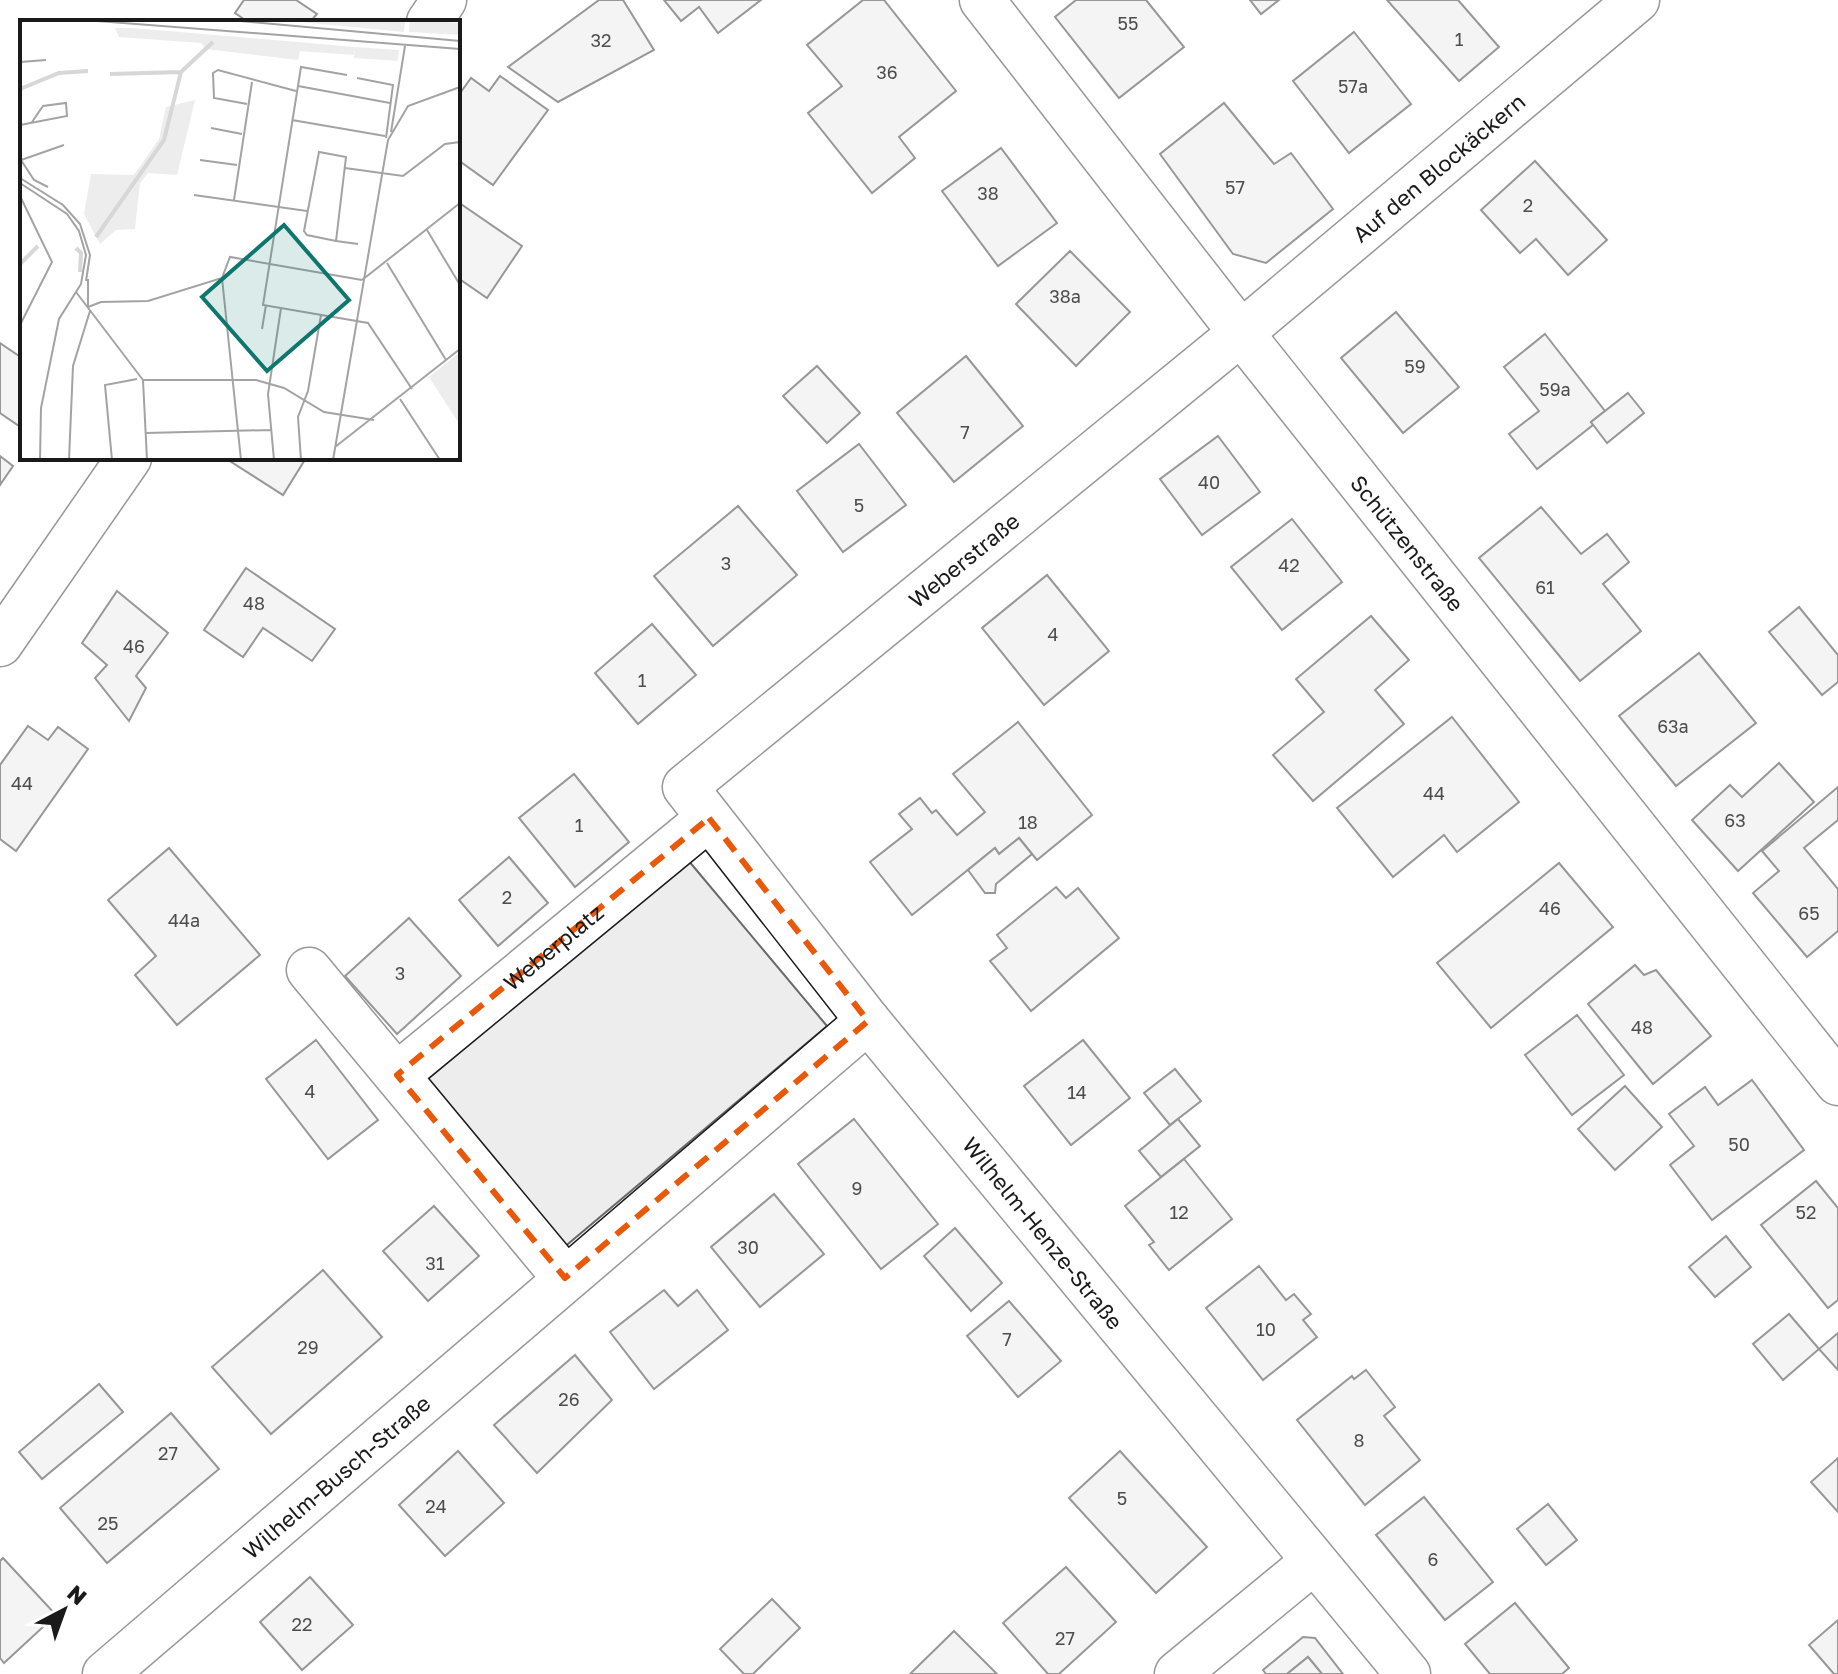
<svg xmlns="http://www.w3.org/2000/svg" width="1838" height="1674" font-family="'Golos Text',sans-serif">
  <style>
    .built { fill: #ededed; stroke: #6a6a6a; stroke-width: 2 }
    .building { fill: #e6e6e6; stroke: #1a1a1a; stroke-width: 2 }
    .lines { fill: none; stroke-linecap: round; stroke-linejoin: round }
    .street-casing { stroke: #1a1a1a; stroke-width: 47 }
    .street { stroke: #fff; stroke-width: 44 }
    .marked { fill: none; stroke: #e8590c; stroke-width: 6; stroke-dasharray: 16 10; stroke-linejoin: round }
    .labels { text-anchor: middle; dominant-baseline: central; stroke-width: 6; stroke-linejoin: round; paint-order: stroke }
    .number-label { font-size: 18px; fill: #4d4d4d }
    .street-label { font-size: 22px; fill: #1a1a1a; stroke: #fff }
    .inset-river { fill: none; stroke: #d7d7d7; stroke-width: 4 }
    .inset-road { fill: none; stroke: #a3a3a3; stroke-width: 2 }
    .view { fill: #0f766e; fill-opacity: 0.15; stroke: #0f766e; stroke-width: 4 }
    .inset-edge { fill: none; stroke: #1a1a1a; stroke-width: 4 }
  </style>
  <rect width="100%" height="100%" fill="#fff"/>
  <polygon class="built" points="688,860 827,1026 562,1249 423,1083"/>
  <g class="building">
    <polygon points="244,0 296,0 317,14 310,22 248,22 235,13"/>
    <polygon points="599,0 623,0 654,50 558,102 508,67"/>
    <polygon points="664,0 761,0 718,33 699,7 681,21"/>
    <polygon points="863,0 884,0 956,91 899,137 915,158 872,193 808,113 842,86 807,45"/>
    <polygon points="1076,0 1146,0 1184,47 1119,98 1055,17"/>
    <polygon points="1250,0 1279,0 1261,14"/>
    <polygon points="1387,0 1458,0 1499,47 1459,81"/>
    <polygon points="1354,32 1411,104 1349,153 1293,81"/>
    <polygon points="500,76 548,110 493,185 458,160 458,96 471,78 489,91"/>
    <polygon points="1224,103 1274,164 1291,153 1333,209 1266,263 1233,254 1160,154"/>
    <polygon points="1001,148 1057,223 998,266 942,191"/>
    <polygon points="1535,161 1607,240 1568,275 1536,239 1520,253 1481,210"/>
    <polygon points="458,202 522,246 487,298 458,278"/>
    <polygon points="1070,251 1130,312 1076,366 1016,304"/>
    <polygon points="1396,312 1459,387 1403,433 1341,358"/>
    <polygon points="1545,334 1605,411 1591,422 1593,425 1537,469 1509,434 1539,411 1504,367"/>
    <polygon points="0,343 22,358 22,428 0,413"/>
    <polygon points="966,356 1023,426 954,482 897,413"/>
    <polygon points="817,366 860,413 827,443 783,396"/>
    <polygon points="1628,393 1644,413 1607,443 1591,422"/>
    <polygon points="1218,436 1260,492 1202,535 1160,479"/>
    <polygon points="859,444 906,505 843,552 797,491"/>
    <polygon points="0,456 13,466 0,485"/>
    <polygon points="225,458 306,458 283,495"/>
    <polygon points="738,506 797,575 713,646 654,576"/>
    <polygon points="1541,507 1581,554 1607,534 1629,562 1603,584 1641,631 1580,681 1479,558"/>
    <polygon points="1292,519 1342,582 1282,630 1231,567"/>
    <polygon points="246,568 335,629 312,661 263,628 243,657 204,630"/>
    <polygon points="1047,575 1109,651 1044,705 982,628"/>
    <polygon points="117,591 168,633 136,676 146,688 129,721 95,678 107,665 82,643"/>
    <polygon points="1799,607 1838,655 1838,682 1822,695 1769,632"/>
    <polygon points="1371,616 1409,660 1375,690 1404,724 1313,801 1273,755 1324,712 1296,679"/>
    <polygon points="652,624 696,675 638,724 595,673"/>
    <polygon points="1699,653 1756,723 1676,786 1619,716"/>
    <polygon points="1452,717 1519,802 1457,852 1444,835 1393,877 1337,808"/>
    <polygon points="1018,722 1092,815 1037,860 1019,838 999,854 995,848 912,915 870,862 912,829 899,814 920,798 932,813 936,810 957,835 985,812 953,774"/>
    <polygon points="28,726 48,740 58,727 88,749 16,851 0,839 0,765"/>
    <polygon points="1779,763 1814,802 1738,871 1692,820 1730,785 1742,797"/>
    <polygon points="574,774 629,842 575,887 519,818"/>
    <polygon points="1838,787 1838,820 1804,848 1838,889 1838,931 1807,957 1753,893 1779,871 1762,851"/>
    <polygon points="1019,838 1032,854 996,884 995,893 985,893 968,870 995,848 999,854"/>
    <polygon points="169,848 260,955 177,1025 135,975 156,956 108,900"/>
    <polygon points="509,857 548,903 498,946 459,900"/>
    <polygon points="1559,863 1613,927 1491,1028 1437,963"/>
    <polygon points="1056,887 1066,898 1078,888 1119,938 1031,1011 990,961 1007,948 997,935"/>
    <polygon points="409,918 461,976 397,1034 345,976"/>
    <polygon points="1635,965 1644,975 1656,970 1711,1036 1653,1084 1588,1004"/>
    <polygon points="1577,1015 1624,1075 1572,1115 1525,1055"/>
    <polygon points="316,1040 378,1120 328,1159 266,1079"/>
    <polygon points="1083,1040 1130,1098 1071,1145 1024,1086"/>
    <polygon points="1175,1069 1201,1101 1170,1125 1144,1093"/>
    <polygon points="1752,1080 1804,1150 1712,1220 1670,1165 1694,1146 1669,1114 1705,1087 1718,1105"/>
    <polygon points="1625,1086 1662,1127 1615,1170 1578,1129"/>
    <polygon points="854,1119 938,1224 881,1269 798,1164"/>
    <polygon points="1178,1119 1200,1146 1161,1177 1139,1151"/>
    <polygon points="1184,1159 1232,1219 1169,1270 1149,1245 1154,1242 1125,1206"/>
    <polygon points="1816,1181 1838,1208 1838,1300 1828,1308 1761,1225"/>
    <polygon points="774,1194 824,1254 760,1307 711,1247"/>
    <polygon points="434,1206 479,1256 428,1301 383,1251"/>
    <polygon points="955,1228 1002,1283 971,1311 924,1256"/>
    <polygon points="1726,1236 1751,1267 1715,1297 1689,1267"/>
    <polygon points="1259,1266 1286,1300 1294,1294 1311,1314 1303,1320 1317,1337 1263,1380 1206,1308"/>
    <polygon points="323,1270 382,1337 271,1434 212,1367"/>
    <polygon points="664,1290 678,1306 697,1290 728,1330 654,1389 610,1332"/>
    <polygon points="1009,1301 1061,1361 1018,1397 967,1336"/>
    <polygon points="1789,1314 1819,1349 1783,1380 1753,1344"/>
    <polygon points="1838,1333 1838,1370 1819,1349"/>
    <polygon points="575,1355 612,1400 537,1473 494,1425"/>
    <polygon points="1366,1370 1395,1407 1384,1416 1420,1460 1365,1505 1297,1420 1352,1376 1354,1379"/>
    <polygon points="99,1384 123,1412 42,1479 19,1452"/>
    <polygon points="171,1413 219,1469 107,1563 60,1508"/>
    <polygon points="458,1451 504,1503 445,1556 399,1505"/>
    <polygon points="1120,1451 1207,1547 1156,1593 1069,1498"/>
    <polygon points="1838,1458 1838,1512 1811,1482"/>
    <polygon points="1424,1497 1493,1582 1445,1620 1376,1535"/>
    <polygon points="1548,1504 1577,1540 1546,1565 1517,1529"/>
    <polygon points="3,1558 56,1615 4,1663 0,1658 0,1561"/>
    <polygon points="1066,1567 1116,1622 1059,1674 1048,1674 1003,1623"/>
    <polygon points="310,1577 353,1625 302,1670 260,1622"/>
    <polygon points="772,1599 800,1628 753,1674 744,1674 720,1649"/>
    <polygon points="1515,1603 1569,1668 1562,1674 1490,1674 1465,1644"/>
    <polygon points="1838,1620 1838,1674 1834,1674 1809,1645"/>
    <polygon points="954,1631 997,1674 910,1674"/>
    <polygon points="1303,1637 1315,1638 1343,1674 1322,1674 1308,1657 1287,1674 1266,1674 1263,1670"/>
    <polygon points="1308,1657 1322,1674 1287,1674"/>
  </g>
  <g class="lines">
    <g class="street-casing">
      <g id="street">
        <path id="s1" d="M 982,0 L 1241,333 L 1838,1083"/>
        <polyline points="429,22 444,0"/>
        <polyline points="0,644 129,458"/>
        <polyline points="309,970 565,1278"/>
        <path id="s2" d="M 397,1075 L 709,818"/>
        <path id="s3" d="M 105,1674 L 868,1021"/>
        <polyline points="1177,1674 1313,1562"/>
        <path id="s4" d="M 1408,1674 L 868,1021 L 685,787 L 1241,333 L 1637,0"/>
      </g>
    </g>
    <use href="#street" class="street"/>
  </g>
  <path d="M0 0H1838V1674H0ZM 709,818 L 868,1021 L 565,1278 L 397,1075 Z" fill="#fff" fill-opacity=".55" fill-rule="evenodd"/>
  <path class="marked" d="M 709,818 L 868,1021 L 565,1278 L 397,1075 Z"/>
  <g class="labels">
    <g class="number-label">
      <text x="1128" y="23">55</text>
      <text x="1459" y="39">1</text>
      <text x="601" y="40">32</text>
      <text x="887" y="72">36</text>
      <text x="1353" y="86">57a</text>
      <text x="1235" y="187">57</text>
      <text x="988" y="193">38</text>
      <text x="1528" y="205">2</text>
      <text x="1065" y="296">38a</text>
      <text x="1415" y="366">59</text>
      <text x="1555" y="389">59a</text>
      <text x="965" y="432">7</text>
      <text x="1209" y="482">40</text>
      <text x="859" y="505">5</text>
      <text x="726" y="563">3</text>
      <text x="1289" y="565">42</text>
      <text x="1545" y="587">61</text>
      <text x="254" y="603">48</text>
      <text x="1053" y="634">4</text>
      <text x="134" y="646">46</text>
      <text x="642" y="680">1</text>
      <text x="1673" y="726">63a</text>
      <text x="22" y="783">44</text>
      <text x="1434" y="793">44</text>
      <text x="1735" y="820">63</text>
      <text x="1028" y="822">18</text>
      <text x="579" y="825">1</text>
      <text x="507" y="897">2</text>
      <text x="1550" y="908">46</text>
      <text x="1809" y="913">65</text>
      <text x="184" y="920">44a</text>
      <text x="400" y="973">3</text>
      <text x="1642" y="1027">48</text>
      <text x="310" y="1091">4</text>
      <text x="1077" y="1092">14</text>
      <text x="1739" y="1144">50</text>
      <text x="857" y="1188">9</text>
      <text x="1179" y="1212">12</text>
      <text x="1806" y="1212">52</text>
      <text x="748" y="1247">30</text>
      <text x="435" y="1263">31</text>
      <text x="1266" y="1329">10</text>
      <text x="1007" y="1339">7</text>
      <text x="308" y="1347">29</text>
      <text x="569" y="1399">26</text>
      <text x="1359" y="1440">8</text>
      <text x="168" y="1453">27</text>
      <text x="1122" y="1498">5</text>
      <text x="436" y="1506">24</text>
      <text x="108" y="1523">25</text>
      <text x="1433" y="1559">6</text>
      <text x="302" y="1624">22</text>
      <text x="1065" y="1638">27</text>
    </g>
    <g class="street-label">
      <text stroke="none"><textPath href="#s4" startOffset="2120">Auf den Blockäckern</textPath></text>
      <text stroke="none"><textPath href="#s1" startOffset="690">Schützenstraße</textPath></text>
      <text stroke="none"><textPath href="#s4" startOffset="1504">Weberstraße</textPath></text>
      <text stroke="none"><textPath href="#s2" startOffset="202">Weberplatz</textPath></text>
      <text transform="translate(1043 1233) rotate(51)">Wilhelm-Henze-Straße</text>
      <text stroke="none"><textPath href="#s3" startOffset="304">Wilhelm-Busch-Straße</textPath></text>
    </g>
  </g>
  <g transform="translate(20 20)">
    <rect width="440" height="440" fill="#fff"/>
    <path d="M 260,0 L 368,0 L 385,2 L 384,12 ZM 390,0 L 440,3 L 440,15 L 389,12 ZM 95,8 L 113,8 L 335,27 L 334,35 L 280,31 L 278,40 L 186,29 L 181,23 L 99,17 Z" fill="#ededed"/>
    <path d="M 175,80 L 157,155 L 128,153 L 120,163 L 115,209 L 96,210 L 80,224 L 64,194 L 71,154 L 114,155 L 139,119 L 146,87 Z" fill="#ededed"/>
    <path d="M 440,332 L 440,405 L 409,357 Z" fill="#ededed"/>
    <path d="M 335,27 L 379,30 L 378,41 L 334,38 Z" fill="#ededed"/>
    <path class="inset-river" d="M 90,54 L 161,52 L 193,22M 0,69 L 39,53 L 68,51M 76,217 L 144,120 L 161,52M 56,228 L 61,233 L 60,252M 0,244 L 18,226"/>
    <path class="inset-road" d="M 64,0 L 440,29M 210,0 L 440,21M 0,42 L 26,40M 327,55 L 281,47 L 243,285 L 348,303 L 392,369M 337,58 L 373,65 L 366,118M 278,66 L 370,83M 227,84 L 194,78 L 193,53 L 198,50 L 276,71M 272,100 L 365,116M 0,105 L 47,96 L 46,83 L 23,86 L 12,102M 191,108 L 222,114M 371,112 L 385,26M 180,140 L 217,145M 325,148 L 383,156 L 425,124 L 440,122M 0,158 L 43,185 L 60,204 L 70,235 L 66,261M 0,163 L 47,194 L 59,211 L 66,235 L 61,264 L 39,299 L 21,388 L 20,440M 28,167 L 14,160 L 1,140 L 44,125M 174,175 L 287,191M 0,176 L 32,242 L 0,305M 214,180 L 232,62M 407,210 L 440,265M 316,221 L 326,137 L 299,132 L 284,211 L 287,215 L 316,221 L 338,224M 367,243 L 426,340M 202,258 L 221,440M 342,260 L 440,183M 56,272 L 123,360 L 127,440M 68,287 L 81,282 L 128,281 L 202,258 L 210,237 L 342,260M 68,287 L 68,259M 242,309 L 246,285M 123,360 L 236,360 L 264,368 L 304,392 L 354,400M 380,379 L 420,440M 126,413 L 251,410M 315,427 L 440,329M 49,440 L 53,346 L 70,291M 92,440 L 85,365 L 117,359M 254,440 L 248,374 L 261,288M 281,440 L 278,397 L 288,371 L 301,295M 313,440 L 368,120 L 388,86 L 440,67"/>
    <path class="view" d="M 264,205 L 329,280 L 247,351 L 182,277 Z"/>
    <rect width="440" height="440" class="inset-edge"/>
  </g>
  <g transform="translate(64 1610) rotate(41)" stroke="#ffffff" stroke-width="6" paint-order="stroke">
  <path d="M0-6L14 30L0 20L-14 30Z" fill="#1a1a1a"/>
  <text y="-12" font-size="22" font-weight="bold" text-anchor="middle" fill="#1a1a1a">N</text>
  </g>
</svg>
